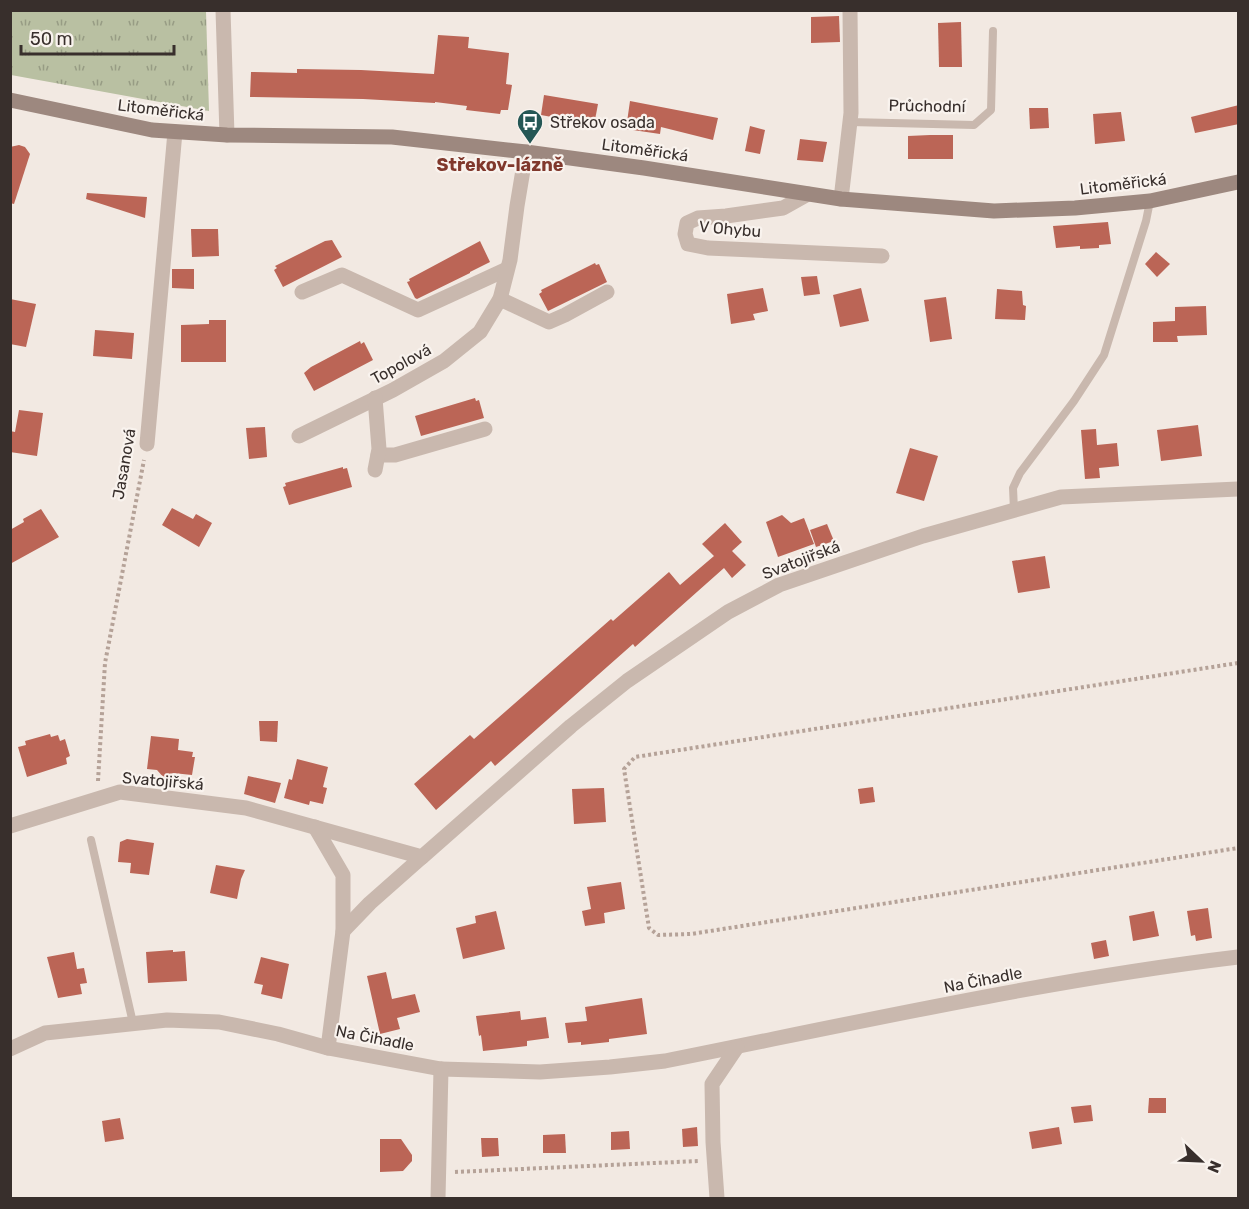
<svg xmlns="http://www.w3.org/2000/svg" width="1249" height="1209" font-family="Rubik,sans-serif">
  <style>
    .grass { fill: url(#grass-tufts) }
    .building { fill: #bb6556 }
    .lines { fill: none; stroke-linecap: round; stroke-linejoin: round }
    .path { stroke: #b5a298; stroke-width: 4; stroke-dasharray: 3 3; stroke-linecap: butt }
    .service { stroke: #c9b8ae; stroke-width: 8 }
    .minor { stroke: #c9b8ae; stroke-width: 15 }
    .secondary { stroke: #9d887f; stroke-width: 15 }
    .labels { text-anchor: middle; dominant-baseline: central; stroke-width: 4.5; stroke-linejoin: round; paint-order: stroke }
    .street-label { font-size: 16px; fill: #382f2c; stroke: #f9f3ee }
    .poi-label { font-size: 16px; fill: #382f2c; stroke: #f9f3ee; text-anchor: start }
    .neighbourhood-label { font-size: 18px; font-weight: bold; fill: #80382c; stroke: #f9f3ee }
  </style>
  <defs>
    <pattern id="grass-tufts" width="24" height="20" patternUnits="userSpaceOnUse" patternTransform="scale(1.5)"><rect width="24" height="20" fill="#b9c0a2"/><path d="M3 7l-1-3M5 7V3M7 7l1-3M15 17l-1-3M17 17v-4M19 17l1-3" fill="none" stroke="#979c84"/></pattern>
  </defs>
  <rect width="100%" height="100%" fill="#f2e9e2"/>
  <polygon class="grass" points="12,11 206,11 209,111 11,75"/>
  <g class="building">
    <polygon points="839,16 840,42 811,43 811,17"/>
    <polygon points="961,22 962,67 939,67 938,23"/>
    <polygon points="438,35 469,37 468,48 509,53 506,84 512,85 508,110 501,110 500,114 466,110 467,106 435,102 435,103 363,99 250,97 251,72 297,73 297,69 361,70 434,74"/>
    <polygon points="544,95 598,104 594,125 541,115"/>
    <polygon points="630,101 718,118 713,140 661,127 660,134 626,129"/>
    <polygon points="1239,105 1239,124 1195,133 1191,117"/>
    <polygon points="1029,108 1048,108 1049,128 1030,129"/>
    <polygon points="1121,112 1125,141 1095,144 1093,114"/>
    <polygon points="750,126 765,130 760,154 745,151"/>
    <polygon points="930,135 953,135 953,159 908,159 908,136"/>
    <polygon points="800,139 827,142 823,162 797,160"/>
    <polygon points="19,145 25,147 30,154 14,204 10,203 10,147"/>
    <polygon points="87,193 147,197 145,218 86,199"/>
    <polygon points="1108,222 1111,244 1099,245 1099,248 1080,249 1080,246 1056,248 1053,226"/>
    <polygon points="191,229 218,229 219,256 192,257"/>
    <polygon points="332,240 342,257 283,287 274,270 277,268 275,266 325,241"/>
    <polygon points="480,241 490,262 470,272 470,273 417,299 415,298 407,282 410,281 409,279"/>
    <polygon points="1156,252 1170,264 1157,277 1145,264"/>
    <polygon points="595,263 596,265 599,264 607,282 548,311 539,294 542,292 541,290"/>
    <polygon points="172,269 194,269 194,289 172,288"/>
    <polygon points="817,276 820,294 804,296 801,277"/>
    <polygon points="763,288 768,311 753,314 755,320 731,324 727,294"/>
    <polygon points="861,288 869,321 840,327 833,295"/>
    <polygon points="997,289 1022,291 1023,305 1026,306 1025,320 995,319"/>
    <polygon points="946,297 952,339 930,342 924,300"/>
    <polygon points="10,299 36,304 26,347 10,344"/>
    <polygon points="1206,306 1207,335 1177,336 1178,342 1153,342 1153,322 1175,321 1175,325 1175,307"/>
    <polygon points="209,320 226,320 226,362 181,362 181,325 209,324"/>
    <polygon points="95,330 134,333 132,359 93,356"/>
    <polygon points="360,341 361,344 364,342 373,360 314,391 304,373 311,367"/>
    <polygon points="475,398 476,401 479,400 484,418 421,436 415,416"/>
    <polygon points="19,410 43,413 37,456 10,452 10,431 15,432"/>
    <polygon points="1198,425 1202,456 1161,461 1157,430"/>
    <polygon points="265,427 267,457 249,459 246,428"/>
    <polygon points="1096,429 1097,445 1117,443 1119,466 1099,468 1100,478 1085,479 1081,430"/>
    <polygon points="910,448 938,456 924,501 896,493"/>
    <polygon points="343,467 343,469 347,468 352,487 289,505 283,487 286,486 285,483"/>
    <polygon points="172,508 193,519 196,514 212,523 199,547 162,525"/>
    <polygon points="41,509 59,537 10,564 10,530 24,522 23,519"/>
    <polygon points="782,515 791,523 804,518 814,544 778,557 766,522"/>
    <polygon points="725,523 742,542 732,551 746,565 732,578 724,568 635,647 633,644 495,766 491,761 436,810 414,784 470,735 474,739 611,619 613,621 669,572 680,585 714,556 702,544"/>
    <polygon points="827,524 834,541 816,547 810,530"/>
    <polygon points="1045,556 1050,588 1018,593 1012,561"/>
    <polygon points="259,721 278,721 277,742 260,741"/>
    <polygon points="50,734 51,737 58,735 60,741 65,739 70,756 66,758 67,764 27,777 18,747 26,745 25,741"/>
    <polygon points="151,736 179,739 178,750 193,752 192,757 195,757 192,775 173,773 165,779 157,770 147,769"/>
    <polygon points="297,759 328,767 323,787 327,788 323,804 310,801 309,805 284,798 289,779 292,780"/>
    <polygon points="248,776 281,783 275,803 244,794"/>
    <polygon points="873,787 875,802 860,804 858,789"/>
    <polygon points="604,788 606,822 574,824 572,789"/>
    <polygon points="127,839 154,843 149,875 130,873 131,863 118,862 120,842"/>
    <polygon points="216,865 245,870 241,879 237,899 210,893"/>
    <polygon points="621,882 625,909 604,913 605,923 585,926 582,911 591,909 587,887"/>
    <polygon points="1208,908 1212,938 1196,941 1195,935 1191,936 1187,911"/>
    <polygon points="496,911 505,949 463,959 456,928 476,923 475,916"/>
    <polygon points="1154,911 1159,936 1133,941 1129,916"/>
    <polygon points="1106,940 1109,956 1094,959 1091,943"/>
    <polygon points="173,950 173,952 185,951 187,981 148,983 146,952"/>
    <polygon points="74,952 77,969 84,968 87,983 80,984 82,994 58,998 47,957"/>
    <polygon points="261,957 289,964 282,999 261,994 263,985 254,983"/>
    <polygon points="386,972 392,999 415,994 420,1012 397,1018 400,1029 380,1034 367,976"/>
    <polygon points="642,998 647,1034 609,1039 609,1042 581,1045 581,1042 568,1043 565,1023 587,1021 585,1007"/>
    <polygon points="520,1011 521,1020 546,1017 549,1038 527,1041 527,1046 483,1051 481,1035 479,1036 476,1016"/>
    <polygon points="1149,1098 1166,1098 1166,1113 1148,1113"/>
    <polygon points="1091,1105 1093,1121 1074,1123 1071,1107"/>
    <polygon points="120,1118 124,1139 105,1142 102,1121"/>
    <polygon points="697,1127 698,1146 683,1147 682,1129"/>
    <polygon points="1059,1127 1062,1144 1032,1149 1029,1132"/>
    <polygon points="629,1131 630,1149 611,1150 611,1132"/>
    <polygon points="565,1134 566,1153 543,1153 543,1135"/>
    <polygon points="481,1138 498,1138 499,1156 482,1157"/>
    <polygon points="380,1139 401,1139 412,1155 412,1161 403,1171 380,1172"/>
  </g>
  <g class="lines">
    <g class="path">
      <polyline points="1238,663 635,757 624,769 649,928 658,935 691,934 1238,848"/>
      <polyline points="98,781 105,663 144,460"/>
      <polyline points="455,1172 699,1161"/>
    </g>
    <g class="service">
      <polyline points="850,122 974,125 991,110 993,31"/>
      <polyline points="1014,510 1013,488 1020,473 1074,401 1104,355 1146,221 1150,201"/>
      <polyline points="91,840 133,1023"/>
    </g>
    <g class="minor">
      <polyline points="223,10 227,135"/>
      <polyline points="808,194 783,208 726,216 698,218 687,223 685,234 688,244 708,248 882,256"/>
      <polyline points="841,199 851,113 850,10"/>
      <polyline points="302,292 342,275 418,310 507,269"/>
      <polyline points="500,299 549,322 565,315 607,292"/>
      <polyline points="299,436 393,390 444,361 480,332 500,299 510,260 517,206 526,152"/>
      <polyline points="147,444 175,132"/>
      <polyline points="378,455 395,455 485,429"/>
      <polyline points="375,470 379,449 375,398"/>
      <polyline points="10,826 120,792 246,808 422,857 571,726 627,681 728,612 779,585 923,536 1061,497 1238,489"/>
      <polyline points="315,827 343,875 343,931 328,1048"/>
      <polyline points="343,931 370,903 422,857"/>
      <path d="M 10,1049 L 45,1033 L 167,1020 L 219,1022 L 278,1034 L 328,1048 L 441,1069 L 540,1072 L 610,1067 L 665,1061 C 855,1023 1046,980 1238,957"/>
      <polyline points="438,1198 441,1069"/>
      <polyline points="717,1198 713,1142 712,1084 737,1047"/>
    </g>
    <polyline class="secondary" points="10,100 152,130 227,135 392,137 526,152 644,168 841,199 994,211 1075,208 1150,201 1238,182"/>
  </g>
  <defs>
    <g id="bus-pin" transform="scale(1.35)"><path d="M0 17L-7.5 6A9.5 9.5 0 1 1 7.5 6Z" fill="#255755" stroke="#f9f3ee"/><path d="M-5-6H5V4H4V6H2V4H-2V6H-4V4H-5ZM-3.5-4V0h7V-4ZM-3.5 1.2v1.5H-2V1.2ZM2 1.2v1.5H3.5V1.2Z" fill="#fff"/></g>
  </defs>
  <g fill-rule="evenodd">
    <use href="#bus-pin" x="530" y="122"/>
  </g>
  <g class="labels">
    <g class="street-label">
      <text transform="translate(927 106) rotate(1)">Průchodní</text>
      <text transform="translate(161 110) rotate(7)">Litoměřická</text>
      <text transform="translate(645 150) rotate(8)">Litoměřická</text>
      <text transform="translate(1123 184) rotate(-7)">Litoměřická</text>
      <text transform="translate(730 229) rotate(5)">V Ohybu</text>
      <text transform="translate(401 364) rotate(-29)">Topolová</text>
      <text transform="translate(124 464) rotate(-80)">Jasanová</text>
      <text transform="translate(801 560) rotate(-21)">Svatojiřská</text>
      <text transform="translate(163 781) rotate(5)">Svatojiřská</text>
      <text transform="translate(983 980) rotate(-11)">Na Čihadle</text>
      <text transform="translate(375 1038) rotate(11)">Na Čihadle</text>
    </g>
    <g class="poi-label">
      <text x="550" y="122">Střekov osada</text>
    </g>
    <g class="neighbourhood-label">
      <text x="500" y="165">Střekov-lázně</text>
    </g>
  </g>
  <rect width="1249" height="1209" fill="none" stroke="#382f2c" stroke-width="24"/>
  <g transform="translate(1201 1161) rotate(113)" stroke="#f9f3ee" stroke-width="4.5" paint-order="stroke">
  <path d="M0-4.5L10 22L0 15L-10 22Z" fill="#382f2c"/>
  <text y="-9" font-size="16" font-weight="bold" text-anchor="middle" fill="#382f2c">N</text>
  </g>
  <path d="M21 45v9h153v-9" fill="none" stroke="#382f2c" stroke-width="3"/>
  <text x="30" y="45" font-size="18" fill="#382f2c" stroke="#f9f3ee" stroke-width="4.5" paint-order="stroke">50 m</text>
</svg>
